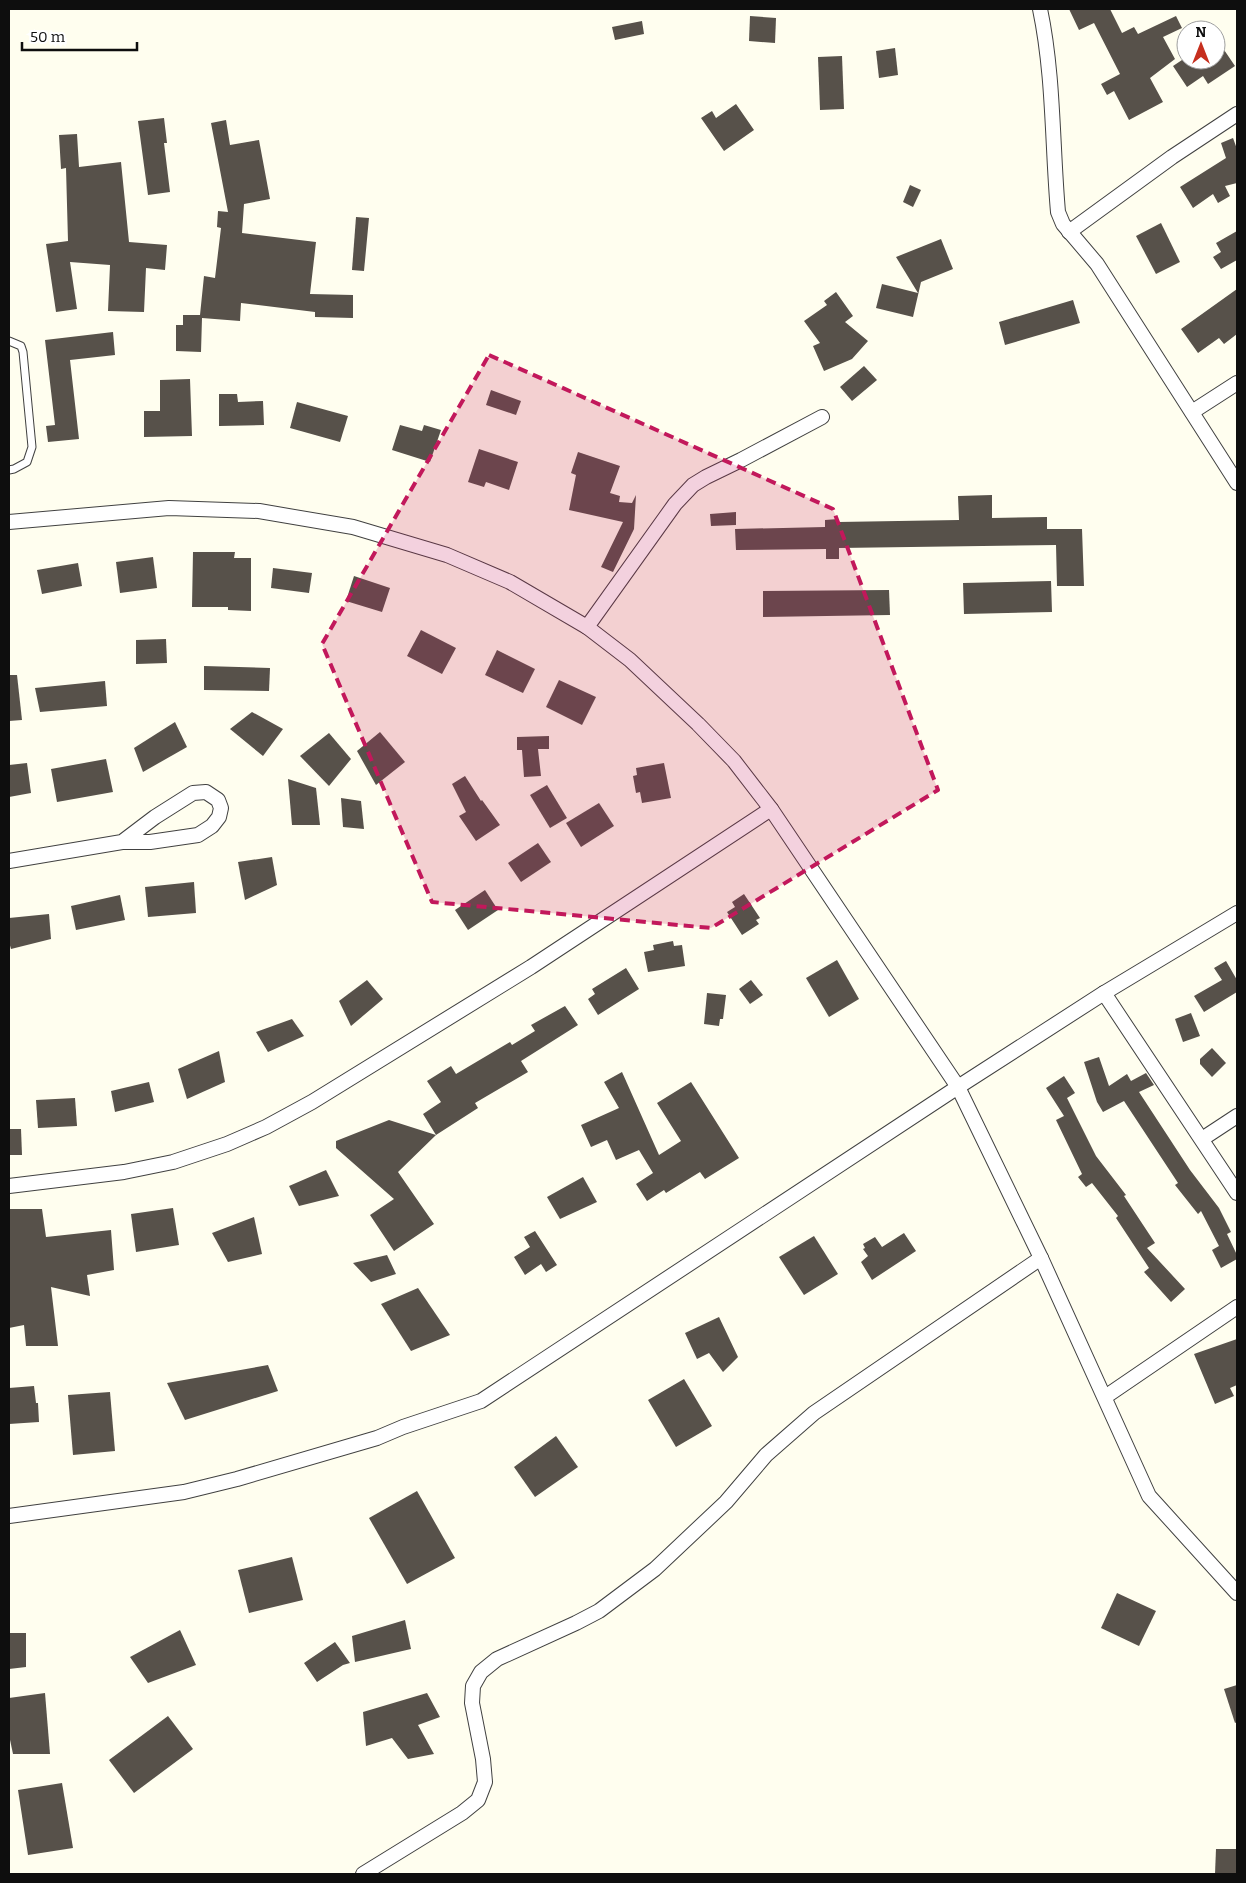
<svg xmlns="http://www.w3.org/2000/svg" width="1246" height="1883" font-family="Bitter,serif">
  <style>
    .building { fill: #57514a }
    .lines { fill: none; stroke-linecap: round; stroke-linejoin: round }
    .service-casing { stroke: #414141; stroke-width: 9 }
    .minor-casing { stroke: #414141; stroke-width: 16 }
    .service { stroke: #fff; stroke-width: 7 }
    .minor { stroke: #fff; stroke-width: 14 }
    .marked { fill: #c2185b; fill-opacity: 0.2; stroke: #c2185b; stroke-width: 4; stroke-dasharray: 10 6; stroke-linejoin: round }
  </style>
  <rect width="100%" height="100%" fill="#fffeef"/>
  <g class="building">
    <polygon points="1069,9 1110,9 1122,33 1134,27 1138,34 1176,16 1182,28 1163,37 1175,59 1150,78 1163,102 1129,120 1114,91 1107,95 1101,84 1120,74 1094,23 1079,30"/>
    <polygon points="750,16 776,18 775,43 749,41"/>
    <polygon points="642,21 644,34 615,40 612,27"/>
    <polygon points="1216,38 1235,66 1208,84 1203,76 1187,87 1173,66 1182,60 1216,60"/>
    <polygon points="895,48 898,75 879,78 876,51"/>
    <polygon points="842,56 844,109 820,110 818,57"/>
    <polygon points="736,104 754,130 724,151 701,118 712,111 716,118"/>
    <polygon points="164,118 167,143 164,143 170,192 148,195 138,121"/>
    <polygon points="226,120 230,145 259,140 270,199 244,204 242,233 316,242 310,294 353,295 353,318 315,317 315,312 241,303 240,321 202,318 201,352 176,351 176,325 183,325 183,315 200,315 204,276 215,278 221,228 217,227 218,211 228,212 211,123"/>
    <polygon points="77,134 79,167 121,162 129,242 167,245 165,270 146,268 144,312 108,311 110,265 70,262 77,309 56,312 46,244 68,241 66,168 61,169 59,135"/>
    <polygon points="1233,138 1237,149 1237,183 1225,186 1230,196 1218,203 1213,194 1193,208 1180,187 1226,158 1221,143"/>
    <polygon points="910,185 921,190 913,207 903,202"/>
    <polygon points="356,217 369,218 364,271 352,270"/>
    <polygon points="1161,223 1180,262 1156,274 1136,236"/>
    <polygon points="1237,231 1237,260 1221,269 1213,257 1221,252 1216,243"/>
    <polygon points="941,239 953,269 921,282 913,317 876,308 882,284 918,293 896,257"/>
    <polygon points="1237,289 1237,334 1224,344 1219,338 1198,353 1181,329"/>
    <polygon points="836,292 853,316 845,322 868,341 852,359 824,371 813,346 820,343 804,321 827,305 824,301"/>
    <polygon points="1073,300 1080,323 1005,345 999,322"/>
    <polygon points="113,332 115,355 70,360 79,439 48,442 46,426 55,425 45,340"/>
    <polygon points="864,366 877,380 852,401 840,387"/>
    <polygon points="190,379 192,436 144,437 144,411 160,411 160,380"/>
    <polygon points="491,390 521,401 516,415 486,405"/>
    <polygon points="219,394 237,394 238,402 263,401 264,425 219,426"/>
    <polygon points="297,402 348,416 340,442 290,428"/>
    <polygon points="400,425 422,431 424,425 441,430 430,462 392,450"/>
    <polygon points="479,449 518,462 509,490 486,482 484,487 468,482"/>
    <polygon points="578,452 620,466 610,493 620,496 619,502 632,503 636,495 634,529 613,572 601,567 623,522 569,510 576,475 571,473"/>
    <polygon points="992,495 992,518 1047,517 1047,529 1082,529 1084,586 1057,586 1056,545 839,548 839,559 826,559 826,549 736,550 735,529 825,527 825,520 838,519 838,522 959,520 958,496"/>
    <polygon points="736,512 736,525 711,526 710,514"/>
    <polygon points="193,552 235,552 234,558 251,558 251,611 228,610 228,607 192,607"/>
    <polygon points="153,557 157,588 120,593 116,562"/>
    <polygon points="78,563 82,586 42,594 37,570"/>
    <polygon points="273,568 312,573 309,593 271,588"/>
    <polygon points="354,576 390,588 382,612 346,601"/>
    <polygon points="1051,581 1052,612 964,614 963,583"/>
    <polygon points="889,590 890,615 763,617 763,591"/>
    <polygon points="421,630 456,648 442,674 407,656"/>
    <polygon points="166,639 167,663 136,664 136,640"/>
    <polygon points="497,650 535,669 523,693 485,675"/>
    <polygon points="204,666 270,668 269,691 204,690"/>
    <polygon points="9,675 17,675 22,720 9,721"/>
    <polygon points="559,680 596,697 582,725 546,707"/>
    <polygon points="105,681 107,706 40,712 35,688"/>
    <polygon points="252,712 283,729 263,756 230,729"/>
    <polygon points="175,722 187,747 143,772 134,748"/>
    <polygon points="380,732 405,762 376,785 357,751"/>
    <polygon points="329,733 351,759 329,786 300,756"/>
    <polygon points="549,736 549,749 538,749 541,776 524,777 522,750 517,750 517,737"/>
    <polygon points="106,759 113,792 57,802 51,769"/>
    <polygon points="27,763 31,793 9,797 9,765"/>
    <polygon points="664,763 671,798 642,803 640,792 636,793 633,776 637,775 636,768"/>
    <polygon points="465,776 481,801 482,800 500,825 476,841 459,816 466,812 452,784"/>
    <polygon points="288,779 316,788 320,825 292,825"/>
    <polygon points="547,785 567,818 550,828 530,795"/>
    <polygon points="341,798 361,801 364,829 343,827"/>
    <polygon points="599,803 614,826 581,847 566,823"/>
    <polygon points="538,843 551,862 521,882 508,863"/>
    <polygon points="272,857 277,885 245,900 238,862"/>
    <polygon points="194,882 196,913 148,917 145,887"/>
    <polygon points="485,890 498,910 468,930 455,910"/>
    <polygon points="744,894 760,918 756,920 759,924 742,935 727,912 735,907 732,902"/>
    <polygon points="120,895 125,920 76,930 71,906"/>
    <polygon points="49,914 51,939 11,949 9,942 9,918"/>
    <polygon points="673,941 674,946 682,945 685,966 648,972 644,952 654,950 653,945"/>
    <polygon points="837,960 859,999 829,1017 806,978"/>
    <polygon points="1226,961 1237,980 1237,992 1204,1012 1194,996 1222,980 1214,968"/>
    <polygon points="626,968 639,989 598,1015 588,999 595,994 592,989"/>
    <polygon points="367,980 383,999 351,1026 339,1001"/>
    <polygon points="751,980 763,995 750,1004 739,989"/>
    <polygon points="707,993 726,995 723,1019 720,1019 719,1026 704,1024"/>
    <polygon points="565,1006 578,1025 521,1061 528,1072 475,1103 478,1108 436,1135 423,1114 441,1102 427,1081 451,1066 456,1074 510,1042 512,1045 535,1031 531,1025"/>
    <polygon points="1191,1013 1200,1036 1183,1042 1175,1019"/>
    <polygon points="292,1019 304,1036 268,1052 256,1032"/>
    <polygon points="1212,1048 1226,1063 1212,1077 1200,1064 1200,1059"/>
    <polygon points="219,1051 225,1082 187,1099 178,1069"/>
    <polygon points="1099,1057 1109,1086 1127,1074 1131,1081 1146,1073 1154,1085 1139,1092 1190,1170 1219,1208 1231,1232 1227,1234 1237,1255 1237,1259 1221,1268 1212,1250 1219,1246 1201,1211 1198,1214 1175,1185 1178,1183 1124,1101 1103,1112 1097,1102 1084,1062"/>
    <polygon points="622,1072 659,1155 681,1141 657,1103 691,1082 739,1158 705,1179 700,1172 666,1193 664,1190 647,1201 636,1184 653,1173 639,1150 616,1160 607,1140 591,1147 581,1125 619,1108 604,1082"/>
    <polygon points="1064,1076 1075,1093 1067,1098 1096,1156 1126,1195 1124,1196 1155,1243 1147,1248 1185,1289 1171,1302 1144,1272 1149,1268 1116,1218 1118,1216 1092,1183 1086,1187 1078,1177 1082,1174 1056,1120 1064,1116 1046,1088"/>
    <polygon points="149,1082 154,1102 115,1112 111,1091"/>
    <polygon points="75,1098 77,1126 38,1128 36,1100"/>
    <polygon points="389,1120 436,1135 398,1172 434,1224 394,1251 370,1215 394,1199 336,1148 336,1141"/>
    <polygon points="9,1129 21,1129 22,1155 9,1155"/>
    <polygon points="326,1170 339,1196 299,1206 289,1186"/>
    <polygon points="583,1177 597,1202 560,1219 547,1197"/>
    <polygon points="173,1208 179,1245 136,1252 131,1214"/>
    <polygon points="9,1209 42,1209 46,1237 111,1230 114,1270 87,1275 90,1296 51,1287 58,1346 26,1346 24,1325 9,1328"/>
    <polygon points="254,1217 262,1254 228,1262 212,1233"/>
    <polygon points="535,1231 557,1265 546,1272 541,1264 525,1275 514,1257 530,1247 524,1237"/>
    <polygon points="904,1233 916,1251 872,1280 861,1262 868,1256 863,1249 865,1248 863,1244 875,1237 882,1247"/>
    <polygon points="814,1236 838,1274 804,1295 779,1257"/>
    <polygon points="387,1255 396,1274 371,1282 353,1263"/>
    <polygon points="418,1288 450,1335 411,1351 381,1304"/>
    <polygon points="719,1317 738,1357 723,1372 709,1353 697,1359 685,1333"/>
    <polygon points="1237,1339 1237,1385 1230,1388 1234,1396 1215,1404 1194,1354"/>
    <polygon points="268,1365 278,1391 185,1420 167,1383"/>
    <polygon points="684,1379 712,1426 676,1447 648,1400"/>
    <polygon points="34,1386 36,1403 38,1403 39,1422 9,1424 9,1388"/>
    <polygon points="110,1392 115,1451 73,1455 68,1395"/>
    <polygon points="556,1436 578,1467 535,1497 514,1467"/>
    <polygon points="417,1491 455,1558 407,1584 369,1518"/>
    <polygon points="292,1557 303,1600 249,1613 238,1570"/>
    <polygon points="1117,1593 1156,1611 1139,1646 1101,1628"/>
    <polygon points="405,1620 411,1649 355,1662 352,1636"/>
    <polygon points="180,1630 196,1665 148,1683 130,1657"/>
    <polygon points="9,1633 26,1633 26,1667 9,1669"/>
    <polygon points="335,1642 350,1663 343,1665 317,1682 304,1663"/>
    <polygon points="1237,1685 1237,1722 1235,1723 1224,1689"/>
    <polygon points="45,1693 50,1754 13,1754 9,1735 9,1698"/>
    <polygon points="427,1693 440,1717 418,1725 434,1754 408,1759 392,1738 366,1746 363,1712"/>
    <polygon points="168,1716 193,1749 134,1793 109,1760"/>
    <polygon points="62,1783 73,1848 28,1855 18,1790"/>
    <polygon points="1216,1849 1237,1849 1237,1874 1215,1874"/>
  </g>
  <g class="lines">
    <g class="service-casing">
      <polyline id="service" points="9,341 21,346 23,352 32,447 27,462 14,469 9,470"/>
    </g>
    <g class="minor-casing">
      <g id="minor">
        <path d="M 1040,9 C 1054,76 1052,144 1058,212 L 1063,224 L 1097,264 L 1237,483"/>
        <polyline points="1069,232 1172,157 1237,114"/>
        <polyline points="1192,412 1237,383"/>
        <polyline points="9,522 169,508 259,511 353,527 447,555 510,582 587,627 630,660 698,724 734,761 771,809 958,1087 1041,1258 1149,1496 1237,1593"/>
        <polyline points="587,627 675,504 693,485 706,477 741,460 822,417"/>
        <polyline points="9,861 122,842 150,842 198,835 212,826 219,817 221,808 218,800 206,792 193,793 155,817 122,842"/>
        <polyline points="1104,993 1237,1193"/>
        <polyline points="1202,1139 1237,1116"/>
        <polyline points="9,1186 124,1172 173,1162 227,1144 266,1127 312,1102 531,967 771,809"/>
        <polyline points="1105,1397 1237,1307"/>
        <polyline points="9,1516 184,1492 237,1479 377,1438 403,1427 481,1401 958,1087 1104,993 1237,913"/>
        <polyline points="363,1874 462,1813 478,1800 485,1782 483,1759 472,1703 473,1686 481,1672 497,1659 576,1623 599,1611 655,1569 726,1502 766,1455 814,1413 1041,1258"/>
      </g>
    </g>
    <use href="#service" class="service"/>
    <use href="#minor" class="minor"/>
  </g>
  <path class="marked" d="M 489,355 L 833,509 L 938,790 L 711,928 L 432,902 L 322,644 Z"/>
  <rect width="1246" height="1883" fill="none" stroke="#0e0e0e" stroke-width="20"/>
  <g transform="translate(1201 45)"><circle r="24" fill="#ffffff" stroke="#9f9f9f"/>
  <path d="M0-4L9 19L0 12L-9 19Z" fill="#c62f1e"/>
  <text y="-8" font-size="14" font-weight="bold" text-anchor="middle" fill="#0e0e0e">N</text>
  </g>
  <path d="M22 42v8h115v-8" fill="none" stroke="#0e0e0e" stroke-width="2.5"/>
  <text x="30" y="42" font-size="15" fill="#0e0e0e" stroke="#ffffff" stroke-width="4" paint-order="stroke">50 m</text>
</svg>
